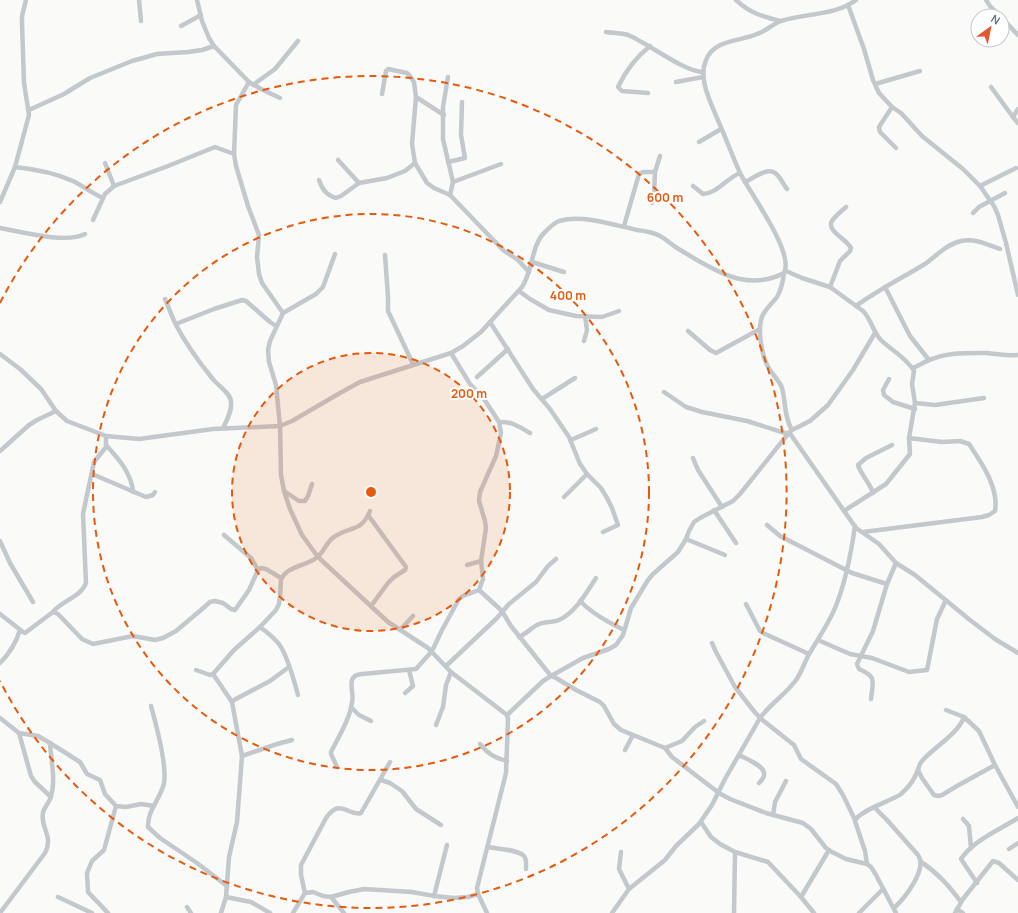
<svg xmlns="http://www.w3.org/2000/svg" width="1018" height="913" font-family="Manrope,sans-serif">
  <style>
    .lines { fill: none; stroke-linecap: round; stroke-linejoin: round }
    .street { stroke: #c3c8cc; stroke-width: 4.5 }
    .ring { fill: none; stroke: #e8590c; stroke-width: 2; stroke-dasharray: 7 5 }
    .centre { fill: #e8590c; stroke: #fff; stroke-width: 2 }
    .ring-label { font-size: 12px; text-anchor: middle; font-weight: bold; fill: #e8590c; stroke: #fff; stroke-width: 4; stroke-linejoin: round; paint-order: stroke }
  </style>
  <rect width="100%" height="100%" fill="#fafaf8"/>
  <g class="lines">
    <g class="street">
      <polyline points="139,0 141,21"/>
      <polyline points="197,0 202,21 209,38 214,46 249,82 261,89 280,98"/>
      <path d="M 736,0 C 750,13 761,16 780,21"/>
      <polyline points="986,0 990,6 1000,16"/>
      <polyline points="848,5 864,49 873,80 879,93 892,107 901,113 922,136 963,169 980,186 994,206 998,215 1006,243 1018,295"/>
      <polyline points="1002,18 1018,35"/>
      <polyline points="181,26 201,15"/>
      <path d="M 606,32 C 613,33 621,33 628,35 C 648,43 684,72 703,72"/>
      <polyline points="448,77 443,107 443,139 453,182 450,195"/>
      <polyline points="249,82 236,105 234,154 236,166 248,206 259,235 257,257 259,274 262,283 283,313 270,341 268,350 269,362 276,385 280,426 281,475 284,491 290,509 302,535 318,557 388,622 428,648 451,672 507,715 508,719 506,773 477,888 478,894 487,913"/>
      <polyline points="676,82 703,77"/>
      <polyline points="875,84 920,71"/>
      <polyline points="253,85 275,69 298,41"/>
      <polyline points="991,87 1013,117"/>
      <path d="M 648,93 L 622,91 L 618,87 C 626,70 635,58 650,46"/>
      <polyline points="382,94 386,71 388,69 407,73 410,76 414,82 416,97 412,144 415,163 427,183 434,188 450,195 503,250 518,260 529,272"/>
      <polyline points="416,97 444,115"/>
      <polyline points="892,107 879,127 880,132 896,148"/>
      <polyline points="1018,109 1013,117 1018,123"/>
      <polyline points="29,110 64,94 90,78 132,61 157,54 188,52 202,50 214,46"/>
      <polyline points="699,142 721,129"/>
      <polyline points="338,160 359,183"/>
      <polyline points="448,162 465,158 461,135 462,102"/>
      <polyline points="105,163 114,186"/>
      <path d="M 15,167 C 34,169 55,173 73,181 C 83,186 92,193 103,198"/>
      <path d="M 319,180 C 322,189 326,195 336,198 L 341,196 L 359,183 L 387,178 L 405,171 L 415,163"/>
      <polyline points="453,182 501,164"/>
      <path d="M 745,182 C 752,179 767,167 775,173 C 780,176 783,184 787,189"/>
      <path d="M 693,186 L 703,194 C 718,193 727,178 740,173"/>
      <polyline points="980,186 1016,168"/>
      <polyline points="0,202 15,167 29,115 24,83 22,24 22,16 26,0"/>
      <polyline points="652,203 654,195 655,172 660,156"/>
      <polyline points="973,213 979,207 1005,193"/>
      <polyline points="93,220 105,194 114,186 168,166 215,147 234,154"/>
      <polyline points="624,226 639,174 643,172 655,172"/>
      <path d="M 0,228 C 22,232 66,244 85,234"/>
      <polyline points="385,255 388,297 388,311 413,364"/>
      <polyline points="532,262 564,272"/>
      <path d="M 786,271 L 802,278 L 830,287 L 863,311 C 871,319 873,332 881,340 C 891,350 907,358 914,371 L 912,384 L 915,403 L 909,438 L 910,454 L 886,484 L 844,511"/>
      <path d="M 784,273 C 783,282 781,290 777,297 C 772,304 763,310 761,320 C 758,333 762,359 770,370 C 774,376 780,382 782,388 C 786,403 784,417 792,430"/>
      <path d="M 830,287 L 840,261 L 850,251 L 851,248 C 847,239 826,231 832,221 C 835,216 842,211 846,207"/>
      <polyline points="885,287 910,336 929,360"/>
      <polyline points="519,291 530,299 549,310 576,316 602,317 619,311"/>
      <path d="M 165,299 C 169,308 172,317 176,325 C 186,344 199,362 212,378 C 217,385 231,393 231,402 C 232,411 227,420 223,428"/>
      <path d="M 856,306 C 878,290 902,278 925,264 C 936,256 947,244 961,241 C 975,238 986,244 1000,249"/>
      <polyline points="283,313 316,294 323,287 335,254"/>
      <polyline points="490,322 533,389 550,409 569,437 580,464 587,474 601,488 607,498 612,508 618,525 603,532"/>
      <polyline points="176,324 214,309 242,300 246,301 270,322 276,326"/>
      <polyline points="688,331 710,350 716,353 760,329"/>
      <polyline points="584,341 587,330 585,316"/>
      <path d="M 0,354 L 20,369 L 41,389 L 56,411 L 67,421 L 106,436 L 139,439 L 213,429 L 280,426 L 292,421 L 340,393 L 360,382 L 451,353 L 463,346 L 481,332 L 522,287 C 533,271 531,245 545,232 C 549,228 554,223 559,221 C 582,214 614,225 637,230 C 645,231 653,232 660,236 C 666,239 672,245 677,248 C 693,258 722,276 740,279 C 755,282 771,280 784,273 C 795,253 750,193 740,173 C 732,155 725,136 717,118 C 710,101 698,78 706,60 C 714,39 739,42 757,34 C 766,31 773,24 781,21 C 805,13 835,16 856,0"/>
      <path d="M 913,368 C 920,365 927,360 935,358 C 951,352 971,353 987,353 C 998,354 1007,356 1018,355"/>
      <polyline points="477,377 508,349"/>
      <polyline points="889,379 883,390 884,395 893,402 915,409"/>
      <polyline points="664,392 686,407 702,412 747,421 788,434"/>
      <polyline points="542,399 575,378"/>
      <polyline points="915,403 935,405 984,398"/>
      <path d="M 499,422 C 511,421 520,427 530,433"/>
      <polyline points="789,432 856,528 879,544 896,563 915,575 970,620 995,639 1018,653"/>
      <polyline points="571,440 596,429"/>
      <path d="M 106,445 C 118,458 132,474 133,492"/>
      <polyline points="0,451 29,425 37,420 56,411"/>
      <polyline points="693,458 698,470 722,507"/>
      <polyline points="92,474 146,497 153,495 155,492"/>
      <polyline points="284,491 299,501 305,501 308,496 312,484"/>
      <path d="M 873,493 C 870,483 861,475 858,465 L 866,458 L 892,445"/>
      <polyline points="564,497 587,474"/>
      <polyline points="714,510 736,543"/>
      <polyline points="368,515 406,567 405,570 394,577 388,583 371,606"/>
      <polyline points="767,525 780,536 852,573 887,584"/>
      <path d="M 863,532 L 982,517 L 989,515 L 995,511 C 999,487 981,462 969,444 L 960,441 L 942,442 L 909,438"/>
      <polyline points="224,535 251,558 258,570"/>
      <polyline points="686,539 725,555"/>
      <polyline points="0,541 10,563 33,602"/>
      <polyline points="467,565 481,561"/>
      <polyline points="479,590 502,611 511,626 551,676 583,658 609,649 616,645 623,635 631,608 648,580 653,574 678,552 686,539 689,531 694,522 700,518 733,501 740,494 788,434 792,430 810,421 828,405 853,370 875,333"/>
      <path d="M 580,601 C 593,614 608,622 624,630"/>
      <polyline points="746,604 760,631 763,633 809,654"/>
      <path d="M 53,612 C 61,601 81,597 86,583 L 83,514 L 94,462 L 106,447 L 106,436"/>
      <polyline points="0,614 23,632 25,633 53,612 58,614 82,639 93,644 133,636 155,640 163,638 176,631 201,610 210,602 215,601 223,603 231,609 235,610 249,590 258,570 261,568 266,569 281,578"/>
      <path d="M 260,627 C 267,632 273,637 279,644 C 287,655 294,680 298,695"/>
      <polyline points="400,630 413,616"/>
      <path d="M 519,637 C 526,634 531,628 537,625 C 544,621 552,623 559,620 C 576,612 586,593 596,578"/>
      <polyline points="818,640 850,654 872,658 909,672 927,670 937,619 946,600"/>
      <polyline points="712,643 716,652 735,687 753,710 760,718 794,745 801,759 836,784 843,795 855,820"/>
      <path d="M 0,663 C 10,653 16,643 20,630"/>
      <polyline points="446,666 497,618 509,604 536,582 548,566 556,559"/>
      <polyline points="196,670 210,675 213,674"/>
      <polyline points="405,693 413,686 409,670"/>
      <path d="M 871,699 C 873,680 877,677 859,669 L 857,664 L 873,631 L 887,584 L 896,563"/>
      <path d="M 232,702 L 213,674 L 234,650 L 260,627 L 276,610 L 279,604 L 280,596 L 281,580 C 286,566 306,566 316,558 C 324,553 326,542 334,537 C 349,526 361,533 370,511"/>
      <path d="M 151,706 C 156,724 167,767 164,783 C 161,798 147,811 148,827 L 160,838 L 197,863 L 227,886"/>
      <polyline points="351,707 359,715 371,721"/>
      <polyline points="946,710 964,717 979,731 995,765 1018,807"/>
      <polyline points="507,715 543,681 551,676 556,678 576,690 600,702 604,706 614,724 621,730 665,748 672,757 719,793 730,799 766,813 803,823 811,829 826,848 832,852 846,859 867,864 871,867 876,875 896,913"/>
      <polyline points="0,718 19,733 38,736 50,743 80,762 87,774 100,780 105,794 116,806 126,807 141,804 154,806"/>
      <polyline points="436,725 443,707 446,685 451,672"/>
      <polyline points="19,733 31,776 35,782 51,797"/>
      <path d="M 480,744 C 488,754 495,758 507,761"/>
      <polyline points="665,748 682,741 695,727 704,721"/>
      <polyline points="625,750 633,735"/>
      <path d="M 739,755 C 746,759 766,766 764,775 C 764,777 761,781 759,783"/>
      <polyline points="242,756 277,744 292,740"/>
      <path d="M 337,767 L 331,754 L 331,752 C 339,736 350,719 352,702 C 354,695 350,687 352,680 C 354,675 357,675 362,674 L 416,669 L 432,651 L 442,630 L 459,599 L 463,596 L 479,590 L 483,579 L 481,561 L 486,528 L 485,521 L 479,501 L 480,492 L 496,456 L 501,433 L 499,422 L 484,399 L 470,384 L 451,353"/>
      <polyline points="918,770 922,778 934,795 938,796 942,795 957,786 995,765"/>
      <polyline points="381,780 390,783 402,791 416,809 441,825"/>
      <path d="M 875,808 L 887,820 L 918,855 C 928,869 904,899 894,908"/>
      <polyline points="773,815 775,802 786,781"/>
      <polyline points="963,819 969,826 971,848"/>
      <polyline points="701,822 711,837 720,844 735,852 768,862 801,897 814,913"/>
      <path d="M 488,847 C 497,849 517,849 524,856 C 527,859 526,865 526,869"/>
      <polyline points="1009,849 1018,843"/>
      <polyline points="621,852 619,869 629,889"/>
      <path d="M 921,862 C 938,873 949,886 961,902"/>
      <path d="M 867,864 L 865,851 L 855,821 C 858,811 891,801 901,794 C 908,788 914,780 917,772 C 919,768 919,764 922,761 C 934,747 958,734 964,717"/>
      <path d="M 977,883 L 961,859 C 974,840 999,830 1018,818"/>
      <path d="M 305,893 L 301,875 L 301,865 L 326,818 C 341,797 348,817 361,813 L 390,762"/>
      <polyline points="434,896 447,845"/>
      <polyline points="58,897 92,913"/>
      <polyline points="226,897 251,902 270,913"/>
      <polyline points="331,897 344,913"/>
      <polyline points="801,897 829,850"/>
      <polyline points="187,907 191,913"/>
      <polyline points="957,909 963,913"/>
      <path d="M 0,913 L 45,853 C 54,836 40,828 43,813 C 44,807 50,802 51,796 C 56,780 51,760 50,743"/>
      <polyline points="108,913 88,892 87,873 92,861 104,850 116,806"/>
      <polyline points="221,913 226,897 229,857 237,822 242,756 232,702 234,700 270,681 289,667"/>
      <polyline points="293,913 305,893 313,892 323,896 331,897 349,892 364,889 412,892 434,896 454,898 468,897 478,894"/>
      <path d="M 612,913 L 629,889 L 665,860 L 676,846 L 699,824 L 712,805 L 725,779 L 760,718 C 770,704 786,694 796,680 C 801,673 804,664 808,656 C 817,640 828,625 835,608 C 846,582 851,554 855,526"/>
      <polyline points="734,913 735,852"/>
      <polyline points="859,913 883,889"/>
      <polyline points="955,913 963,899 993,861 999,863 1018,880"/>
    </g>
  </g>
  <circle cx="371" cy="492" r="139" fill="#e8590c" fill-opacity=".12"/>
  <g class="ring">
    <circle cx="371" cy="492" r="139"/>
    <circle cx="371" cy="492" r="278"/>
    <path d="M0 303A416 416 0 1 1 0 681"/>
  </g>
  <circle cx="371" cy="492" r="6" class="centre"/>
  <g class="ring-label">
    <text x="665" y="202">600 m</text>
    <text x="568" y="300">400 m</text>
    <text x="469" y="398">200 m</text>
  </g>
  <g transform="translate(990 28) rotate(33)"><circle r="19" fill="#ffffff" stroke="#c1c8cd"/>
  <path d="M0-3L7 15L0 10L-7 15Z" fill="#e4572e"/>
  <text y="-6" font-size="11" font-weight="bold" text-anchor="middle" fill="#657683">N</text>
  </g>
</svg>
